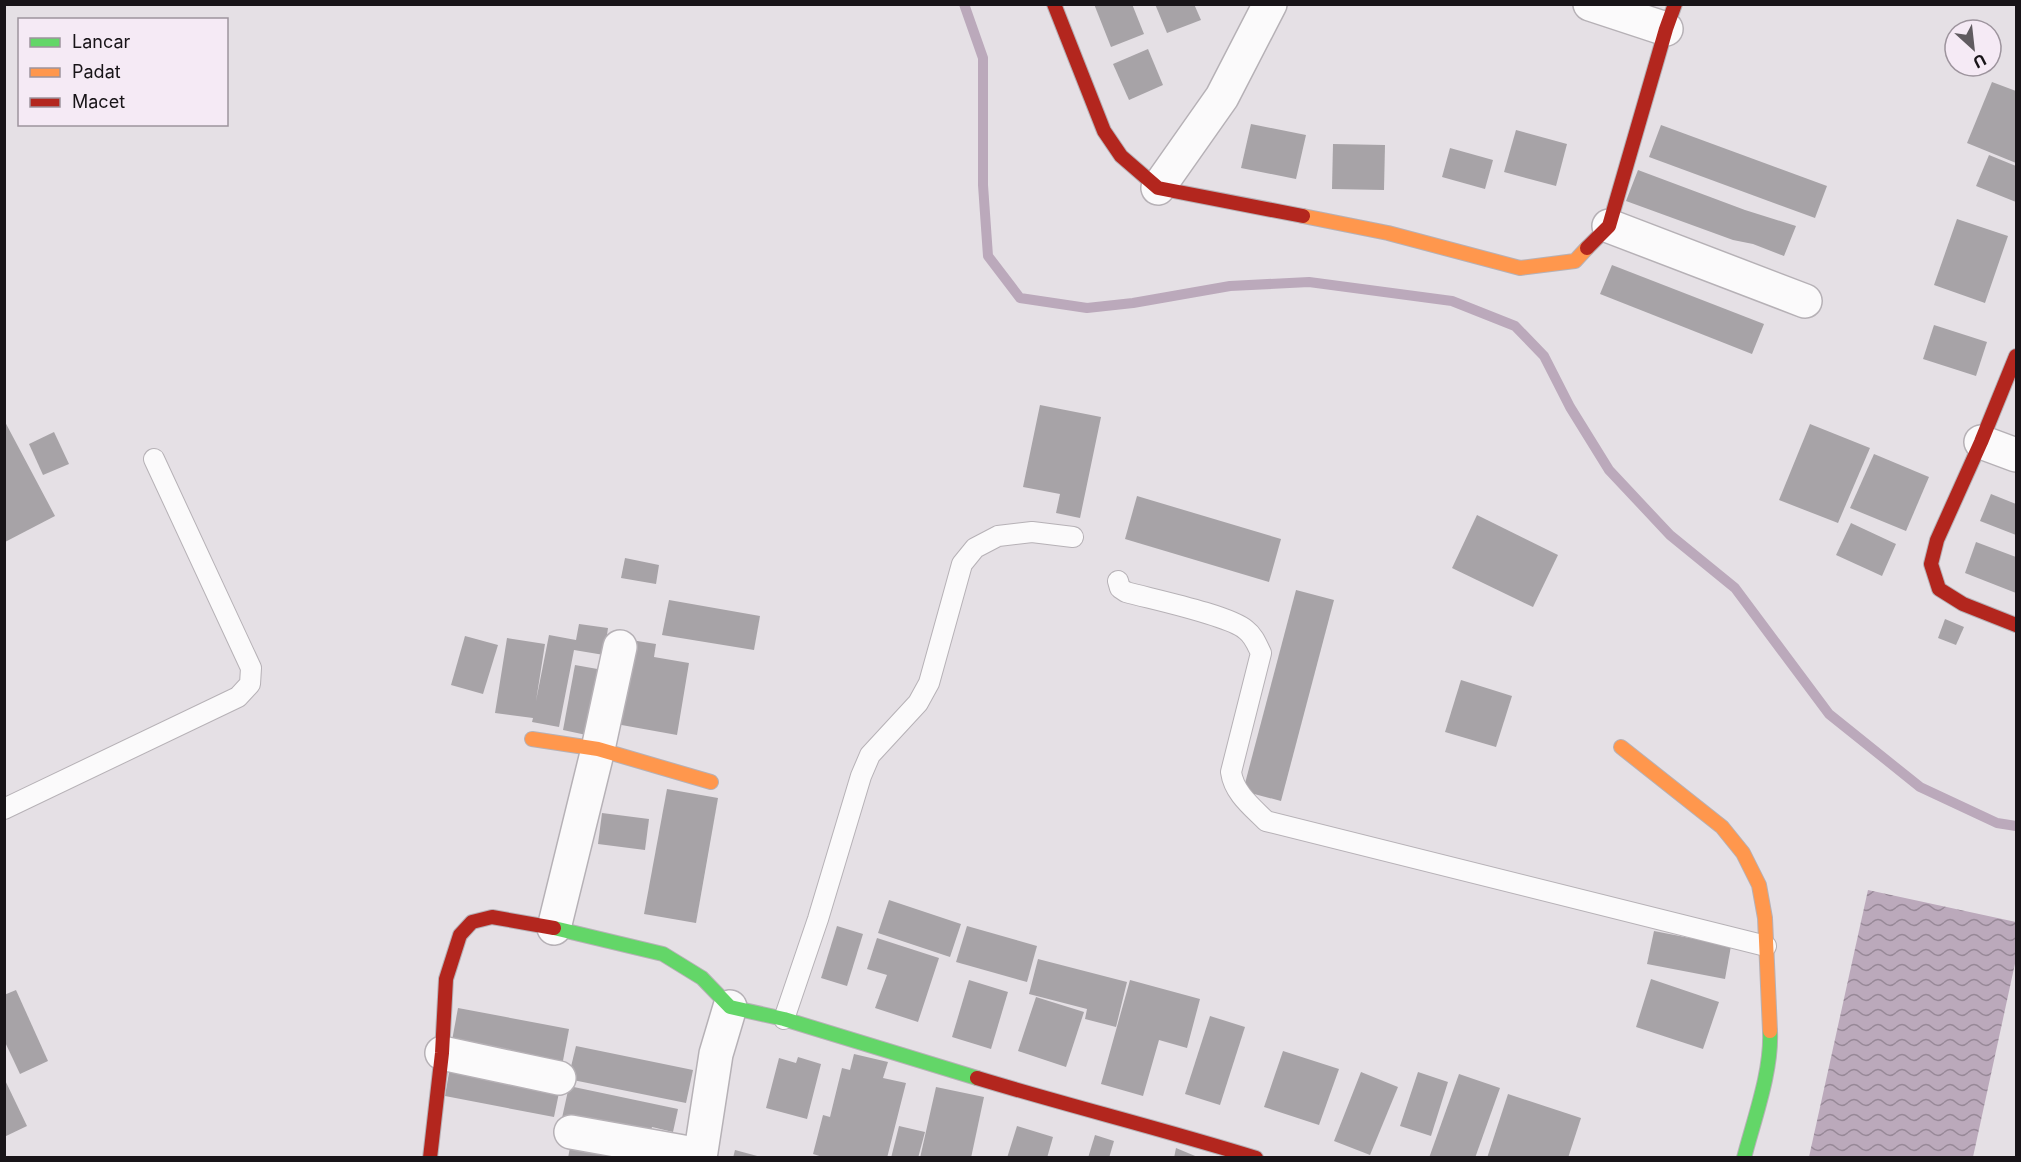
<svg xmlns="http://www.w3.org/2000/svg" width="2021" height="1162" font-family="Inter,sans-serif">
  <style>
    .water { fill: url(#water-waves) }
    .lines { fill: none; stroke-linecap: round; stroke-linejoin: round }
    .stream { stroke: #bba9bb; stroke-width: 10 }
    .building { fill: #a7a3a7 }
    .lane-casing { stroke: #b6b1b6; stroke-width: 22 }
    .street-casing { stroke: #b6b1b6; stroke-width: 36 }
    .fast-casing { stroke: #b6b1b6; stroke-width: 16 }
    .slow-casing { stroke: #b6b1b6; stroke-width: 16 }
    .jam-casing { stroke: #b6b1b6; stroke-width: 16 }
    .lane { stroke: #fbfafb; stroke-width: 20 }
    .street { stroke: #fbfafb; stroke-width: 33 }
    .fast { stroke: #63d668; stroke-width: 14 }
    .slow { stroke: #ff974d; stroke-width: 14 }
    .jam { stroke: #b3261e; stroke-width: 14 }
  </style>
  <defs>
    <pattern id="water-waves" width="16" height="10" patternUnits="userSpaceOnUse" patternTransform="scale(1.5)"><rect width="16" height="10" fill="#bba9bb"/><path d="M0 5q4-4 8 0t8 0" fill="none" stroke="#978897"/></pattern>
  </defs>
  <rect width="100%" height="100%" fill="#e5e0e5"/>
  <polygon class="water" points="1868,890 2016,922 2016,959 1973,1157 1809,1157"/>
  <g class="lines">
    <polyline class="stream" points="964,4 983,58 983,185 988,256 1020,298 1087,308 1133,303 1230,286 1309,282 1452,301 1515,326 1544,356 1570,407 1609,470 1670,535 1735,588 1829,714 1920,787 1997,823 2016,826"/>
  </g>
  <g class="building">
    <polygon points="1094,4 1132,4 1144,34 1111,47"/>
    <polygon points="1155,4 1194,4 1201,20 1167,33"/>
    <polygon points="1148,49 1163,85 1129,100 1113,64"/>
    <polygon points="1992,82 2016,91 2016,163 1967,143"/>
    <polygon points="1251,124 1306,135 1296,179 1241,168"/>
    <polygon points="1661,125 1827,186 1815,218 1649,157"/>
    <polygon points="1516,130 1567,144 1556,186 1504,172"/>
    <polygon points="1333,144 1385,145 1384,190 1332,189"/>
    <polygon points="1450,148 1493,160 1485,189 1442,177"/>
    <polygon points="1989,155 2016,166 2016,202 1976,186"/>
    <polygon points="1638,170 1745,210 1796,226 1784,256 1753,244 1733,240 1626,201"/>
    <polygon points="1957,219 2008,236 1985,303 1934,285"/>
    <polygon points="1612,265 1764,324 1752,354 1600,294"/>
    <polygon points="1934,325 1987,342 1976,376 1923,359"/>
    <polygon points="1040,405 1101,417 1080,518 1056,513 1060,494 1023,487"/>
    <polygon points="4,420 55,516 5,542 4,540"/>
    <polygon points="1810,424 1870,448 1838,523 1779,500"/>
    <polygon points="54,432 69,464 43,475 29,444"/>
    <polygon points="1874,454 1929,477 1906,531 1850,508"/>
    <polygon points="1991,494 2016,504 2016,535 1980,521"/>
    <polygon points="1137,496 1281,539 1269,582 1125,539"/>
    <polygon points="1477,515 1558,555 1533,607 1452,568"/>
    <polygon points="1851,523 1896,544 1882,576 1836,555"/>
    <polygon points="1976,542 2016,557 2016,593 1965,573"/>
    <polygon points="625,558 659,565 656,584 621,578"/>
    <polygon points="1296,590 1334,600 1281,801 1243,791"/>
    <polygon points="669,600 760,616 754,650 662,635"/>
    <polygon points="1945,619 1964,627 1956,645 1938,638"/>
    <polygon points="579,624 608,628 604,655 574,650 559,727 532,722 533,718 495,713 507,638 545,644 536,701 549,635 576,640"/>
    <polygon points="465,636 498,645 483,694 451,685"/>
    <polygon points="631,640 656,644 654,657 689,663 677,735 616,724"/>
    <polygon points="575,665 603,670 591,736 563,730"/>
    <polygon points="1461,680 1512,696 1496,747 1445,732"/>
    <polygon points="667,789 718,798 696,923 644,914"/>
    <polygon points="602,813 649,819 645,850 598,844"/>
    <polygon points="889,900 961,924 950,957 878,933"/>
    <polygon points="837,926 863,934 847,986 821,978"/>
    <polygon points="967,926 1037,946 1027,982 956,962"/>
    <polygon points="1654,931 1731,946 1725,979 1647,964"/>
    <polygon points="877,938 939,958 918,1022 875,1008 887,975 867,969"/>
    <polygon points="1038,959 1127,982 1116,1027 1085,1019 1087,1009 1029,994"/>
    <polygon points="1651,979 1719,1002 1703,1049 1636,1027"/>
    <polygon points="969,980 1008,992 991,1049 952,1037"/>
    <polygon points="1130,980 1200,999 1187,1048 1159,1040 1143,1096 1101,1084"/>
    <polygon points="16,990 48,1061 20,1074 4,1040 4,995"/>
    <polygon points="1036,997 1084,1012 1066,1067 1018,1051"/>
    <polygon points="458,1008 569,1029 562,1066 451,1046"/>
    <polygon points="1210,1016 1245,1027 1220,1105 1185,1094"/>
    <polygon points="576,1046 693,1070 686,1103 568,1079"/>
    <polygon points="1283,1051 1339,1069 1319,1125 1264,1107"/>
    <polygon points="854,1054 888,1062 883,1078 906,1083 887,1158 826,1158 813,1154 823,1115 830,1117 842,1068 850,1070"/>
    <polygon points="798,1057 821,1064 807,1119 766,1108 779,1058 796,1063"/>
    <polygon points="451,1061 561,1083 554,1117 445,1096"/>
    <polygon points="1361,1072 1398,1087 1370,1155 1334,1141"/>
    <polygon points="1418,1072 1448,1082 1431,1136 1400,1126"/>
    <polygon points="1459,1074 1500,1088 1475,1158 1429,1158"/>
    <polygon points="4,1078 27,1126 4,1137"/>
    <polygon points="569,1086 678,1109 673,1132 652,1127 649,1137 562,1118"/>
    <polygon points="936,1087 984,1097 971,1158 920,1158"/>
    <polygon points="1508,1094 1581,1118 1568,1158 1487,1158"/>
    <polygon points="899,1126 925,1132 918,1158 891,1158"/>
    <polygon points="1017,1126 1053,1137 1047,1158 1007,1158"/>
    <polygon points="1095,1135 1114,1141 1109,1158 1088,1158"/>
    <polygon points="571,1142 653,1158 568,1158"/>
    <polygon points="1176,1148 1200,1158 1174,1158"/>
    <polygon points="735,1150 761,1157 760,1158 733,1158"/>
  </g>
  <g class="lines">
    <g class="lane-casing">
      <g id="lane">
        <path d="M 1118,581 L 1120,588 L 1126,592 C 1151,599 1229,615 1246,630 C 1254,636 1257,645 1261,653 L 1231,772 C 1234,793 1251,806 1266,821 L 1766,946"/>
        <polyline points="4,809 238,697 250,684 251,668 154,459"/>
        <polyline points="784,1019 818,919 861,776 870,755 918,703 929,683 962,564 975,548 998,536 1032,532 1073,537"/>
      </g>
    </g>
    <g class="street-casing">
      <g id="street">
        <polyline points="1590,4 1666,29"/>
        <polyline points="1158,188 1222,97 1270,4"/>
        <polyline points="1609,226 1805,301"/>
        <polyline points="1981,442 2016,455"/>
        <polyline points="554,928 598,749 620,647"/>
        <polyline points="442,1053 559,1078"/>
        <polyline points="571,1132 700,1155"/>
        <polyline points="700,1158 716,1054 730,1007"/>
      </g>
    </g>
    <g class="fast-casing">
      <g id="fast">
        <polyline points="554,928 663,954 702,978 730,1007 784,1019 977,1078"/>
        <path d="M 1744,1158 C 1754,1119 1772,1071 1770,1031"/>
      </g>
    </g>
    <g class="slow-casing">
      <g id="slow">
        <polyline points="1303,216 1388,233 1520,268 1575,261 1587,248"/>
        <polyline points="532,739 598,749 711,782"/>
        <polyline points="1621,747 1722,827 1743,853 1759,885 1765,918 1770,1031"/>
      </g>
    </g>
    <g class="jam-casing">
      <g id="jam">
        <polyline points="1054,4 1104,131 1121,156 1158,188 1303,216"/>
        <polyline points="1587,248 1609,226 1666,29 1675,4"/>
        <polyline points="2016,356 1981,442 1937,540 1931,564 1939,589 1963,604 2016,625"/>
        <path d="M 977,1078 C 1069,1106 1163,1129 1256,1158"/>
        <polyline points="430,1158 442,1053 446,979 460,935 472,922 492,917 554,928"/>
      </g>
    </g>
    <use href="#lane" class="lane"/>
    <use href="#street" class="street"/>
    <use href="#fast" class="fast"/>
    <use href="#slow" class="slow"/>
    <use href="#jam" class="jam"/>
  </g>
  <rect width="2021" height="1162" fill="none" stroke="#181418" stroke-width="12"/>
  <rect x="18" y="18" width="210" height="108" fill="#f5eaf5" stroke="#9d949d" stroke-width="1.5"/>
  <rect x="30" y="38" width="30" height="9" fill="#63d668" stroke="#9d949d" stroke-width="1.5"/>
  <text x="72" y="48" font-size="18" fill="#181418">Lancar</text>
  <rect x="30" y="68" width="30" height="9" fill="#ff974d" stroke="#9d949d" stroke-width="1.5"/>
  <text x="72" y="78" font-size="18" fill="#181418">Padat</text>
  <rect x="30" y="98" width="30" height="9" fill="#b3261e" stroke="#9d949d" stroke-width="1.5"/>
  <text x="72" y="108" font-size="18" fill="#181418">Macet</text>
  <g transform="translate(1973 48) rotate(153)"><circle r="28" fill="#f5eaf5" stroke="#9d949d" stroke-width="1.5"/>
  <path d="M0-4.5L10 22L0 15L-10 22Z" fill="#605b60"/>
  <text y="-9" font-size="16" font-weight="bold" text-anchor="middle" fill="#181418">U</text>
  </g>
</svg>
